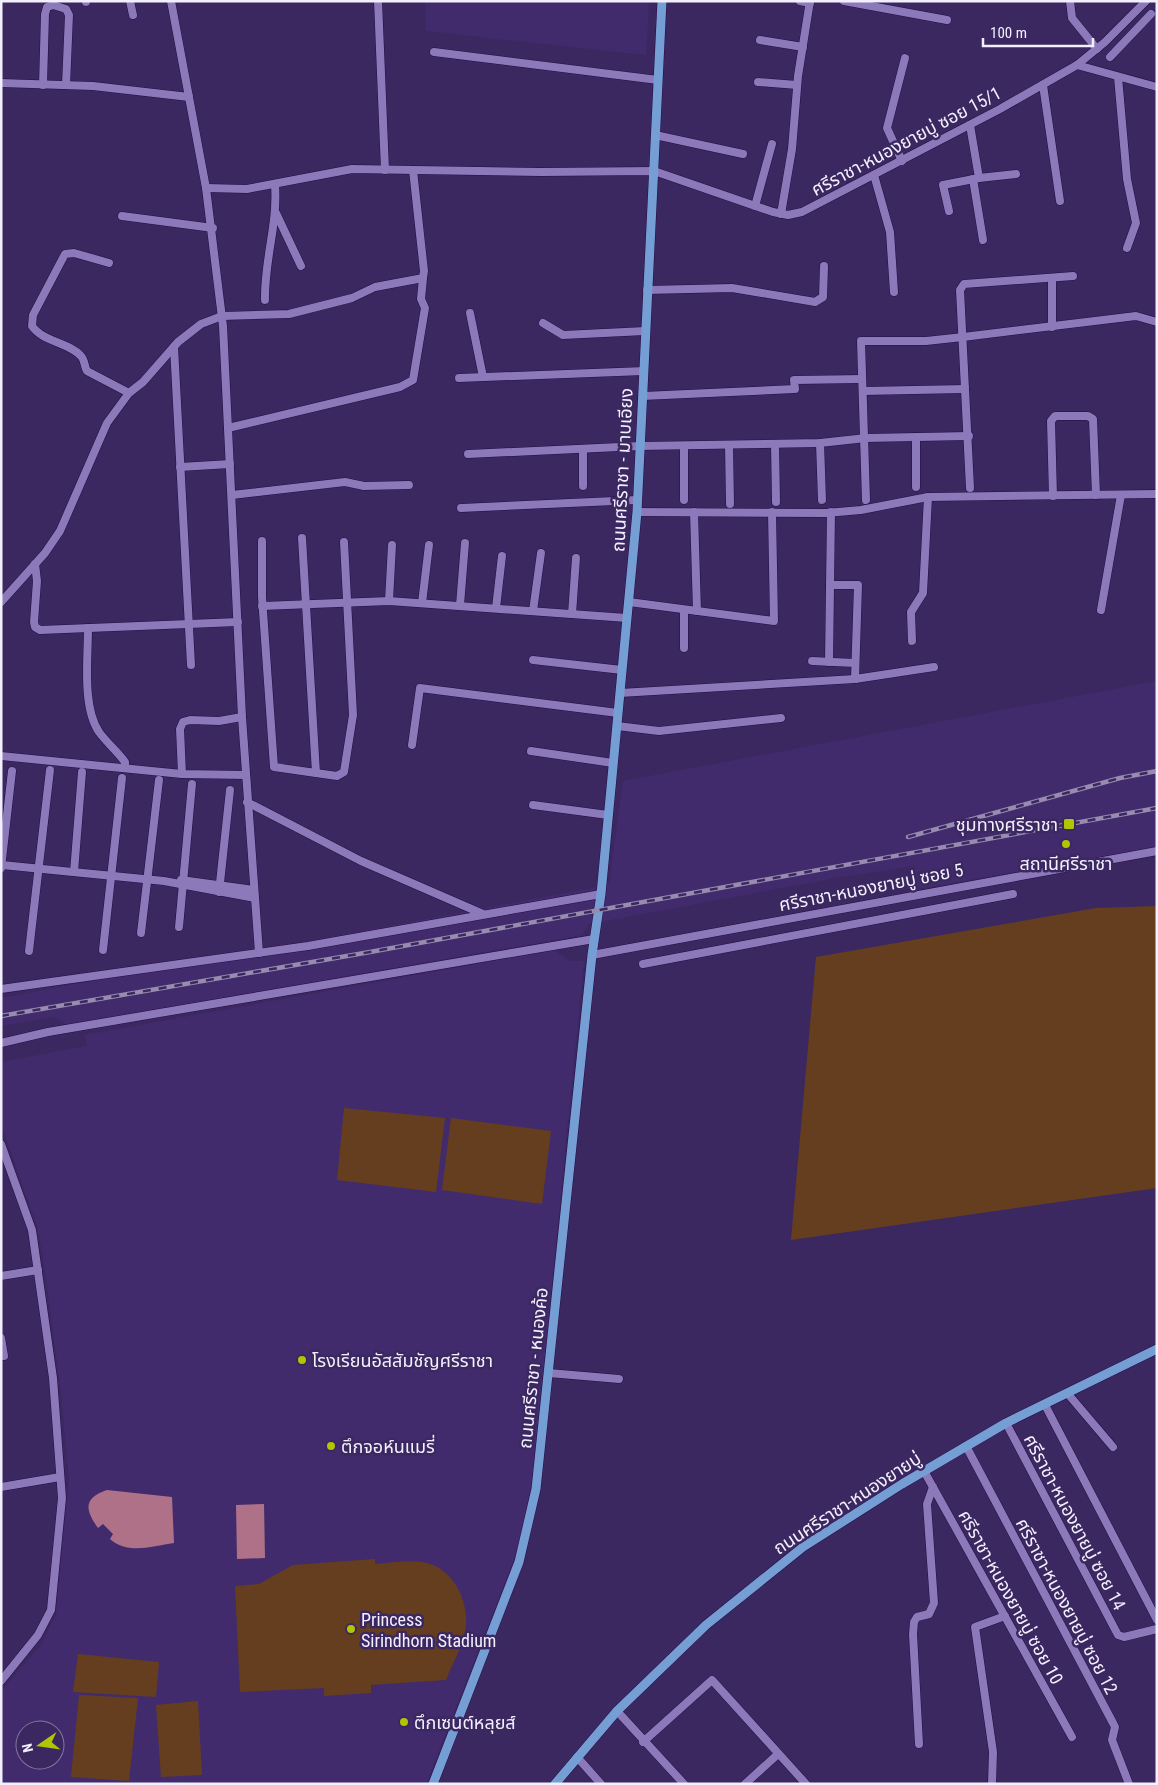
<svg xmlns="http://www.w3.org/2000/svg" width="1158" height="1785" font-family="'Roboto Condensed','Noto Sans Thai',sans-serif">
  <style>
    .built { fill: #422b6c; fill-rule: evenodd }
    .green { fill: #653e20 }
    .water { fill: #af7187 }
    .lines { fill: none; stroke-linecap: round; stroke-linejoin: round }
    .minor-casing { stroke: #240c44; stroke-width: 9 }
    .major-casing { stroke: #240c44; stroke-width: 10 }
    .minor { stroke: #8c79ba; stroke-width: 8 }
    .major { stroke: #759ed5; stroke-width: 9 }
    .rail-casing { stroke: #978caf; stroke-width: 4.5 }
    .rail { stroke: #3c2861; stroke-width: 2.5; stroke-dasharray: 8; stroke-linecap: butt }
    .poi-dot { fill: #b1c500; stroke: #3c2861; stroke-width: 2 }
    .labels { text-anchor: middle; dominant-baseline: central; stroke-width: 5; stroke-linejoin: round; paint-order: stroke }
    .street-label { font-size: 18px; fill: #f3f0fe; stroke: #3c2861 }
    .poi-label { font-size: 18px; fill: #f3f0fe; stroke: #3c2861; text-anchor: start }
  </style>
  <rect width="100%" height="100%" fill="#3c2861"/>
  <g class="built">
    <polygon points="425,1 649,1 646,55 426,31"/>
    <polygon points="1157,681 1157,847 918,889 914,866 841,877 589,924 582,935 67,1025 54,1017 1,1026 1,998 609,885 623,781"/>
    <path d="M 554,950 L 570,961 L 584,961 L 532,1483 L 520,1544 L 426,1784 L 1,1784 L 1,1691 L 41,1645 L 56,1615 L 69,1480 L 61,1392 L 43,1257 L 37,1226 L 1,1124 L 1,1062 L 87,1046 L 85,1035 ZM 25,1730 L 55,1730 L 55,1760 L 25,1760 Z"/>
  </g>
  <g class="green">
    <polygon points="1157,906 1157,1188 791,1240 816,957 1096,908"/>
    <polygon points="344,1108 445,1118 436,1192 337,1180"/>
    <polygon points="451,1118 551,1131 542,1204 442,1190"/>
    <path d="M 375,1559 L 375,1564 C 390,1563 407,1560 422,1562 C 451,1566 468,1597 466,1626 C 464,1644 452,1664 446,1680 L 371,1685 L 371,1693 L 324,1696 L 324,1688 L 240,1692 L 235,1586 L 259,1584 L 293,1565 Z"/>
    <polygon points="78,1654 159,1662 156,1697 73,1692"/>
    <polygon points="79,1695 138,1698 129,1781 71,1777"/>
    <polygon points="198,1701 202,1775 161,1777 156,1705"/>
  </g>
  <g class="water">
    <path d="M 107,1490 L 172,1497 L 174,1543 C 152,1546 128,1555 110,1539 L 113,1534 L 103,1524 L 98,1528 C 85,1510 83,1498 107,1490 Z"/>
    <polygon points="264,1504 265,1558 237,1559 236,1505"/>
  </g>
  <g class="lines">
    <g class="minor-casing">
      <g id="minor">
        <polyline points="86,1 86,2"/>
        <polyline points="130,1 133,15"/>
        <polyline points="171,1 206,188 223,326 242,717 259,953"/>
        <polyline points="378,1 385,170"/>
        <polyline points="800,1 810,3"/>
        <polyline points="844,1 947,20"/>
        <polyline points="1070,1 1072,18 1097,49"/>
        <polyline points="760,40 803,47"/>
        <polyline points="434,52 658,80"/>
        <polyline points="1110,57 1151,14"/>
        <polyline points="1077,65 1157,87"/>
        <polyline points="1118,77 1127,179 1136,223 1127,248"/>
        <polyline points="758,82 797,85"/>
        <polyline points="1,83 93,86 189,97"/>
        <polyline points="43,85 45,14 47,7 53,5 66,9 69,15 66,85"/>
        <polyline points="1043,85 1060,201"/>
        <polyline points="970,125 979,178"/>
        <polyline points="655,135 743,154"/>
        <polyline points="902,161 887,128 905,58"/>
        <polyline points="874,175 890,232 894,292"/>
        <polyline points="973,179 983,240"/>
        <polyline points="206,188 247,189 352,169 541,172 654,171 773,212 788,215 802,212 1000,109 1077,65 1105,42 1146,1"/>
        <polyline points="755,206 772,144"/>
        <polyline points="949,211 943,185 979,178 1016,174"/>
        <polyline points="276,213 301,266"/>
        <polyline points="781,214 792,149 798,76 810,1"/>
        <polyline points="122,216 213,228"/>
        <path d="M 109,263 L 74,253 L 65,254 L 33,315 L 32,326 C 43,342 68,342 81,356 C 85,360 84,366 87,371 L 129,393"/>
        <polyline points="1052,278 1052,327"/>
        <polyline points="647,290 732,288 815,302 823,297 824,266"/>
        <path d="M 265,300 C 264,261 278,224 275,185"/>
        <polyline points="470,313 483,377"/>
        <polyline points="543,323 563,335 645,331"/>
        <polyline points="174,347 191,665"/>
        <polyline points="459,378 644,371"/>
        <polyline points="863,391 965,389"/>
        <polyline points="643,396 795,389 794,380 862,379"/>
        <polyline points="228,428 400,387 413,380 425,308 421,299 423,278"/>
        <polyline points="916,437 916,487"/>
        <polyline points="820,443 822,500"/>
        <polyline points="775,444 776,502"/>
        <polyline points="729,445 730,504"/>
        <polyline points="468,454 640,446 820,443 866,438 969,436"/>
        <polyline points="180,467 230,464"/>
        <polyline points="583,486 583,449"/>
        <polyline points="970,488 960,290 964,284 1073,276"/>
        <polyline points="232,495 345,482 364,486 409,485"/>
        <polyline points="1053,496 1051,421 1055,416 1088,416 1093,419 1096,495"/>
        <polyline points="684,500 684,446"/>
        <polyline points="866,500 861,341 926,341 963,337 1136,316 1157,322"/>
        <polyline points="461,508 637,500"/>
        <polyline points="637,512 826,513 861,510 928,497 1157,494"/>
        <polyline points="694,512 697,611"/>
        <polyline points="302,538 316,773"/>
        <polyline points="262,541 262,597 274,767 337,776 344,772 353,715 344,542"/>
        <polyline points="35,564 37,581 34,622 35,627 40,630 238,622"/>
        <polyline points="830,585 858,585 855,679"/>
        <polyline points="389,601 392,545"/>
        <polyline points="1,602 45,553 60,531 107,423 129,393 143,382 178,342 201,324 222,316 289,314 352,298 375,287 423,278 424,271 413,170"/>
        <polyline points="629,602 774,621 772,512"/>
        <polyline points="422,603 429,545"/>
        <polyline points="460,605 465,543"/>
        <polyline points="262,606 389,601 627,618"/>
        <polyline points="496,608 502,556"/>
        <polyline points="1101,610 1121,495"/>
        <polyline points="533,611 541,553"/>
        <polyline points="572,614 576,558"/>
        <path d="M 88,628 C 88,658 82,707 99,732 C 107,743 117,751 125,762 L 125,768"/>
        <polyline points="912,641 911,612 923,593 928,497"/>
        <polyline points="684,648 684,610"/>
        <polyline points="533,660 622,670"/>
        <polyline points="812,661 855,663"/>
        <polyline points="829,662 831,512"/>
        <polyline points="620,693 855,679 934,667"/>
        <polyline points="617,726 659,731 781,718"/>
        <polyline points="412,745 420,688 618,713"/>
        <polyline points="531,751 613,763"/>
        <polyline points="1,756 182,774 246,775"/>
        <polyline points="182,774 180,729 183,722 190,720 219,721 242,717"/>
        <polyline points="247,802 361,861 483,914"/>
        <polyline points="533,805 608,815"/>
        <polyline points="2,865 164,881 255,898"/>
        <polyline points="1,868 12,771"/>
        <polyline points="74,872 82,772"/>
        <polyline points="181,880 254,890"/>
        <polyline points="219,892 230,790"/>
        <polyline points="179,927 192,784"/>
        <polyline points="141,933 159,780"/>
        <polyline points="103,950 122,778"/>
        <polyline points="29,951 50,770"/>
        <polyline points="592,955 1157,851"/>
        <polyline points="643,964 1013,894"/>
        <polyline points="1,989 308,946 601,894"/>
        <polyline points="1,1043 48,1032 594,939"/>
        <polyline points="1,1144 32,1230 53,1378 62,1498 51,1610 38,1635 1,1681"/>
        <polyline points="1,1276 38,1270"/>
        <polyline points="1,1338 4,1356 1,1356"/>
        <polyline points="549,1373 619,1379"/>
        <polyline points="1068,1394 1113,1447"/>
        <polyline points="1045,1405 1157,1620"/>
        <polyline points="1006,1423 1118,1635 1124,1637 1157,1629"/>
        <polyline points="966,1446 1113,1723 1115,1727 1112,1740 1129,1784"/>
        <polyline points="924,1471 1072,1737"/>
        <polyline points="1,1487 60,1477"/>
        <polyline points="617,1711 684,1784"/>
        <polyline points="643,1742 712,1680 806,1784"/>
        <polyline points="919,1744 913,1634 914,1622 917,1617 929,1614 934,1603 927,1504 933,1487"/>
        <polyline points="577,1757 601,1784"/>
        <polyline points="745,1784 778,1754"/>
        <polyline points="992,1784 993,1752 975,1627 1005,1616"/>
      </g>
    </g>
    <g class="major-casing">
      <g id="major">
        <polyline points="433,1784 519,1562 536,1489 592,955 601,894 637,512 662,1"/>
        <polyline points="555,1784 617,1711 706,1625 803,1547 902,1484 1006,1423 1157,1349"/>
      </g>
    </g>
    <use href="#minor" class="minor"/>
    <use href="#major" class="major"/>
    <g class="rail-casing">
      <g id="rail">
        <polyline points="908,837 1120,778 1157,771"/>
        <polyline points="1,1016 370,952 1157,808"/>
      </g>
    </g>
    <use href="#rail" class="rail"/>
  </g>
  <g class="poi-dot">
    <rect x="1063" y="818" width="12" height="12" rx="2.5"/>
    <circle cx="1066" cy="844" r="5"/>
    <circle cx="302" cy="1360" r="5"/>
    <circle cx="331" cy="1446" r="5"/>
    <circle cx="351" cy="1629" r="5"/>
    <circle cx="404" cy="1722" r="5"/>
  </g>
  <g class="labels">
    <g class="street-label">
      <text transform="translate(906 141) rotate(-28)">ศรีราชา-หนองยายบู่ ซอย 15/1</text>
      <text transform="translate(622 470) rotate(-87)">ถนนศรีราชา - มาบเอียง</text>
      <text transform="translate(871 887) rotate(-11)">ศรีราชา-หนองยายบู่ ซอย 5</text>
      <text transform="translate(533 1368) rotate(-84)">ถนนศรีราชา - หนองค้อ</text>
      <text transform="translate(847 1503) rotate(-33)">ถนนศรีราชา-หนองยายบู่</text>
      <text transform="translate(1075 1522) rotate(62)">ศรีราชา-หนองยายบู่ ซอย 14</text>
      <text transform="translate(1011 1597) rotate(61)">ศรีราชา-หนองยายบู่ ซอย 10</text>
      <text transform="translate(1067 1606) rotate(62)">ศรีราชา-หนองยายบู่ ซอย 12</text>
    </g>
    <g class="poi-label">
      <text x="1058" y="824" text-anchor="end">ชุมทางศรีราชา</text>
      <text x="1066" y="863" text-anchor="middle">สถานีศรีราชา</text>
      <text x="312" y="1360">โรงเรียนอัสสัมชัญศรีราชา</text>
      <text x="341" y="1446">ตึกจอห์นแมรี่</text>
      <text x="361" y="1619">Princess<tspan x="361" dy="21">Sirindhorn Stadium</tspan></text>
      <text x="414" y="1722">ตึกเซนต์หลุยส์</text>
    </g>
  </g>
  <rect width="1158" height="1785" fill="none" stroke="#f3f0fe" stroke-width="5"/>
  <g transform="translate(40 1745) rotate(257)"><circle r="24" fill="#3c2861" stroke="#8578a0"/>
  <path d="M0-4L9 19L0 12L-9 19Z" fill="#b1c500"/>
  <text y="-8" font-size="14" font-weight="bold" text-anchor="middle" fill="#f3f0fe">N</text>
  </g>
  <path d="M983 38v8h110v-8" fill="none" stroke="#f3f0fe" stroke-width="2.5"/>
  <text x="990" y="38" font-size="15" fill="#f3f0fe" stroke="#3c2861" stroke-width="4" paint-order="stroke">100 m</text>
</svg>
